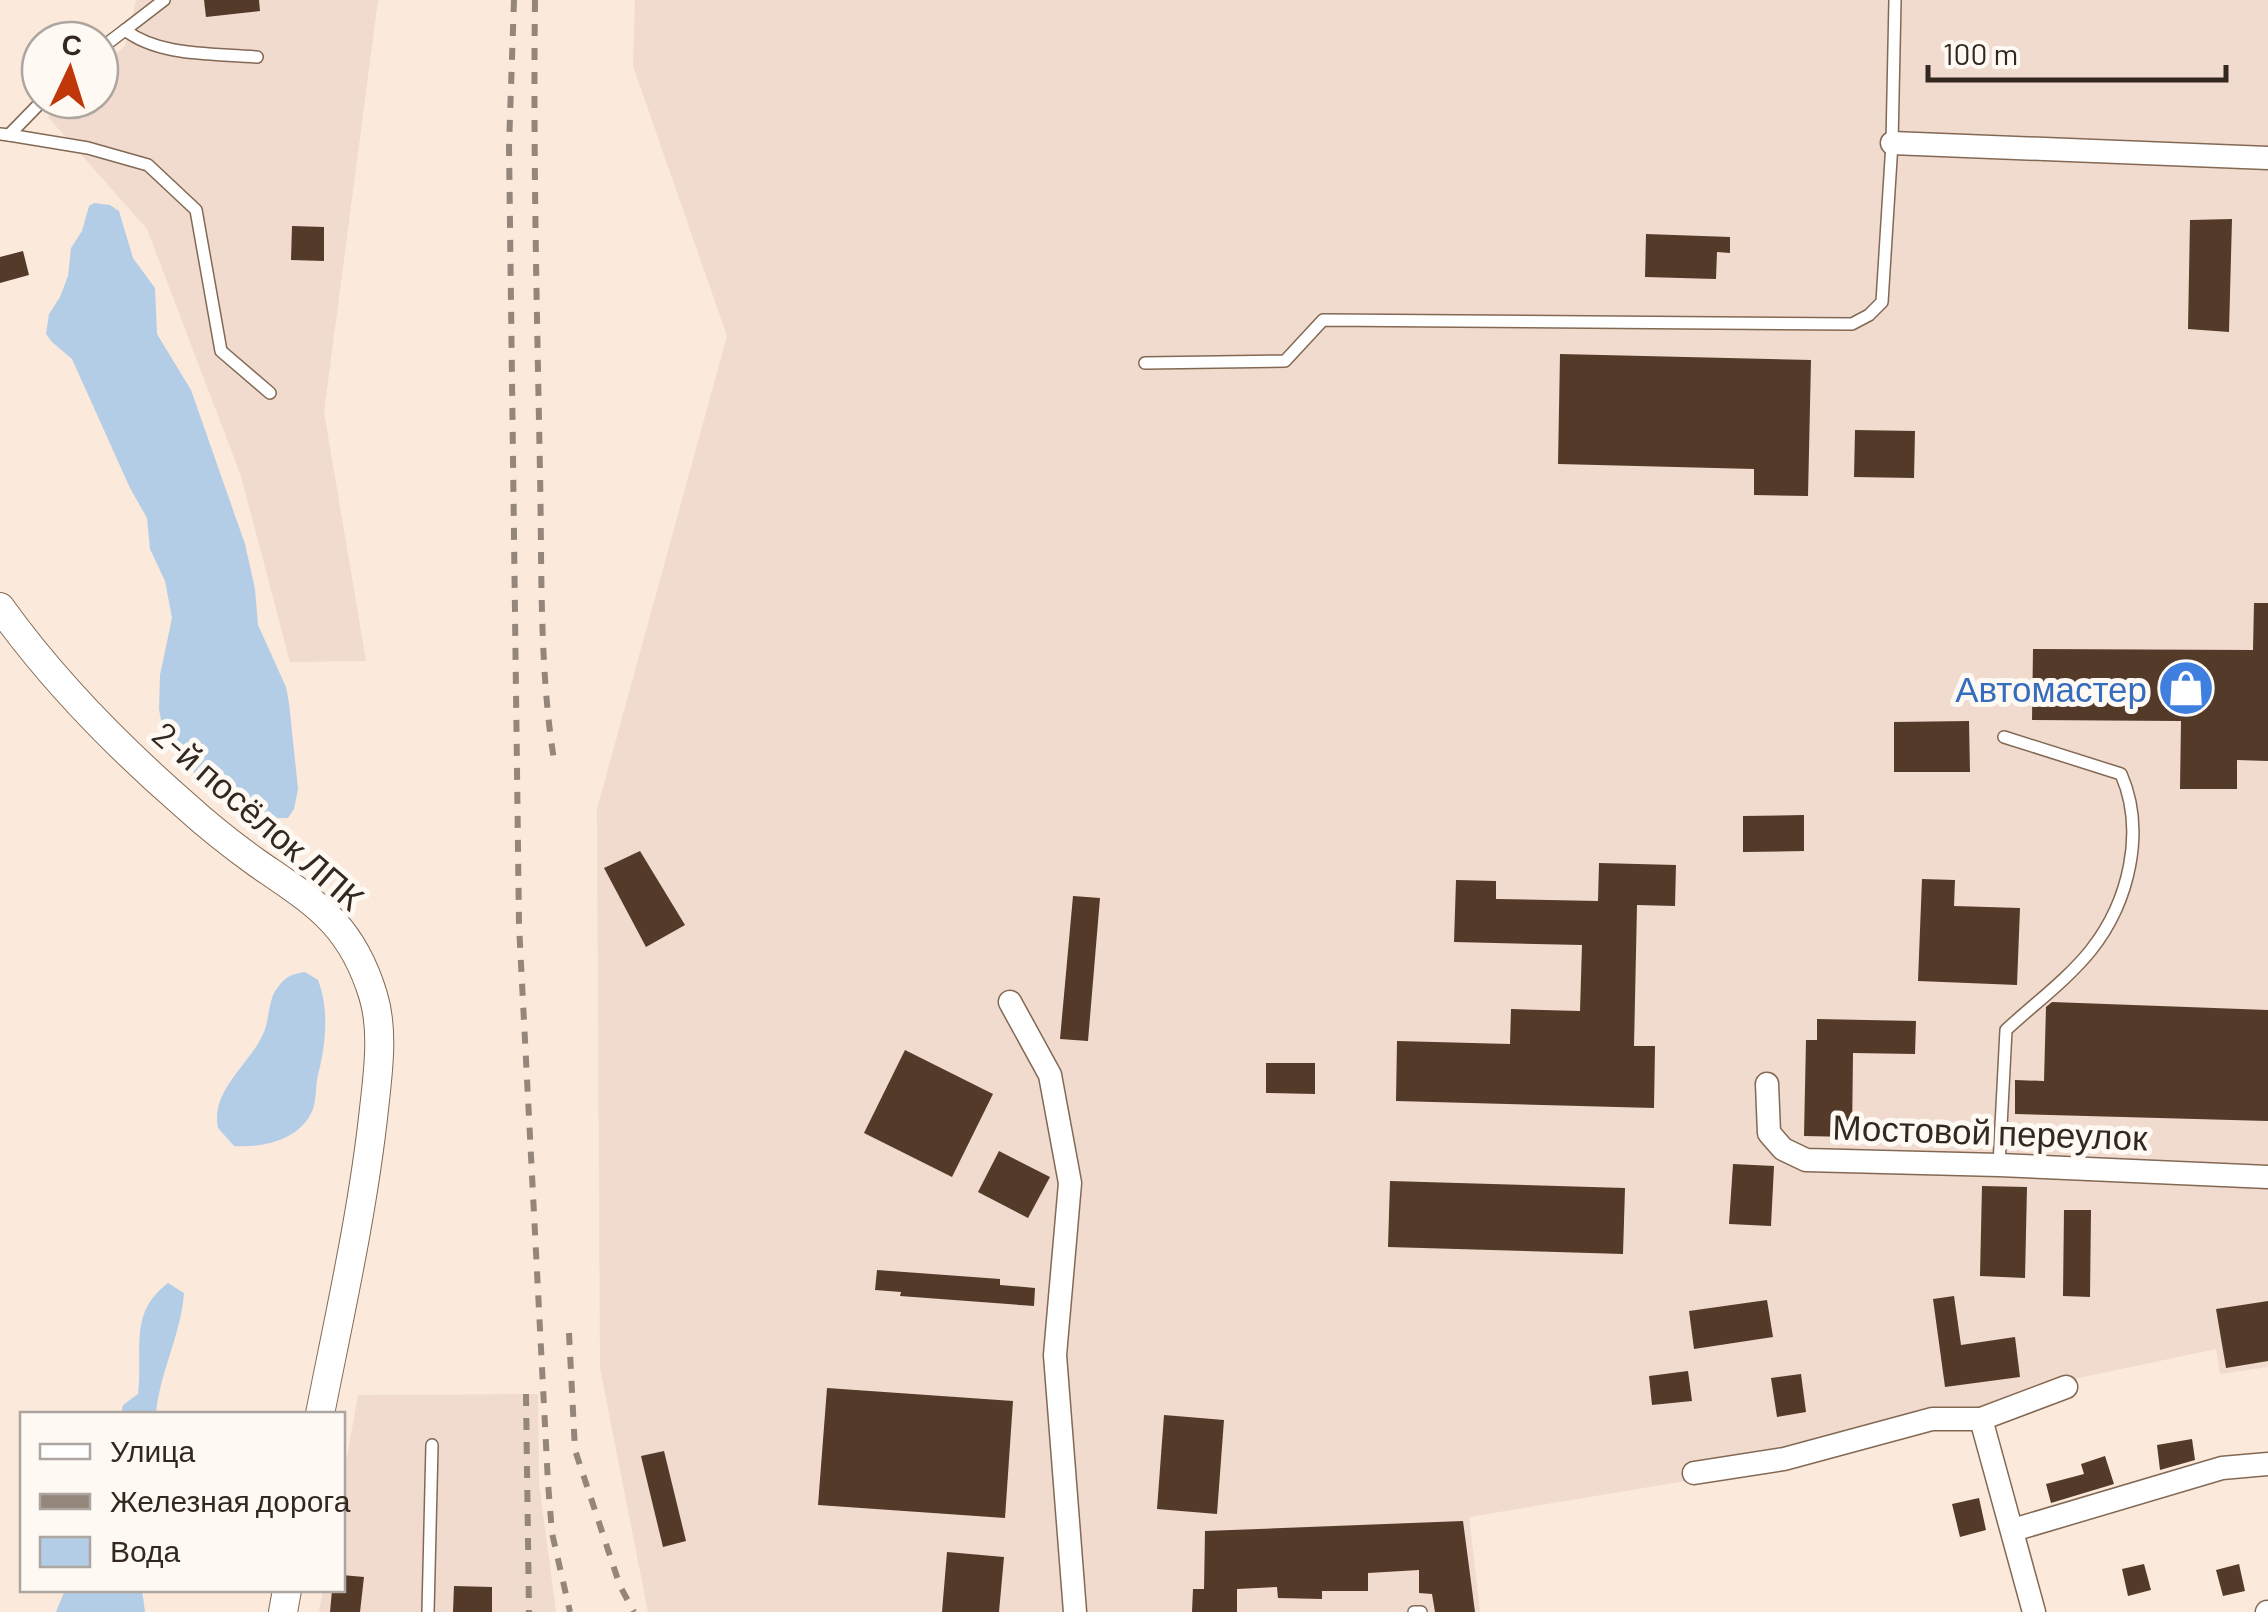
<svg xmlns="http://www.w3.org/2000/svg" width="2268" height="1612" font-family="Barlow,sans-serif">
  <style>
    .industrial { fill: #f1dace }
    .water { fill: #b3cde7 }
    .building { fill: #543a29 }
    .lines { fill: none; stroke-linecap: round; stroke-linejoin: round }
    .service-casing { stroke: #836953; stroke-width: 14 }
    .minor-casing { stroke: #836953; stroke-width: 25 }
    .tertiary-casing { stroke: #836953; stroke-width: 30 }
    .service { stroke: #fff; stroke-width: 11 }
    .minor { stroke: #fff; stroke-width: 22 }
    .tertiary { stroke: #fff; stroke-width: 28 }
    .rail { stroke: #95867b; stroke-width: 6; stroke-dasharray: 12 12; stroke-linecap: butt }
    .labels { text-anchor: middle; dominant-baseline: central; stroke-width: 10; stroke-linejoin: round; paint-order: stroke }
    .shop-label { font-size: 35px; fill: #366cbe; stroke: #fff9f4; text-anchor: end }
    .street-label { font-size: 35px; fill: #33281f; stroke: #fff9f4 }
  </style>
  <rect width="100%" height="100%" fill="#fbe9db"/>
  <g class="industrial">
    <polygon points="136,0 378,0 324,412 366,661 290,662 241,476 147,229 48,117 66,100 100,100 100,69 125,46"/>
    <polygon points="635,0 2268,0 2268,1167 1803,1169 2268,1187 2268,1367 2220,1374 2216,1349 2064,1381 1978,1412 1691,1480 1469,1517 1480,1612 648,1612 600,1368 597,809 727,336 633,66"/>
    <polygon points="538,1394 539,1483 556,1612 319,1612 323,1590 342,1590 343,1479 358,1395"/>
  </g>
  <g class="water">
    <polygon points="94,203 110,205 119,211 133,258 155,288 157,334 191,390 245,544 255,589 258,625 286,687 289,703 298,789 294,809 288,818 257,818 238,810 185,765 163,731 159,709 160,675 172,618 165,581 150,549 147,518 130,488 72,359 52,342 46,334 49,314 60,297 68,276 71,248 82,231 89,206"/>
    <path d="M 305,972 L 318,980 C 329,1008 326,1042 319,1071 C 315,1083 317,1098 313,1109 C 301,1140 263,1148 234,1146 L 218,1128 C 210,1090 251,1064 264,1032 C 270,1017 268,999 278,987 C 286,976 292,974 305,972 Z"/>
    <path d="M 168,1283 L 184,1293 C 181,1335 160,1371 156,1414 L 121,1414 L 123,1405 L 138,1394 C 144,1351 127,1314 168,1283 Z"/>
    <polygon points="65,1590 142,1590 145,1612 56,1612"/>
  </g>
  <g class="building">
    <polygon points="204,0 259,0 260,11 206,17"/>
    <polygon points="2232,219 2229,332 2188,329 2190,220"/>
    <polygon points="292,226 324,227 324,261 291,260"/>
    <polygon points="1646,234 1730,237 1730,253 1717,252 1716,279 1645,277"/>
    <polygon points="23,251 29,275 0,283 0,257"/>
    <polygon points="1560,354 1811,360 1808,496 1754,495 1754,469 1558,464"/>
    <polygon points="1855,430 1915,431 1914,478 1854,477"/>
    <polygon points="2254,603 2268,603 2268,761 2237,760 2237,789 2180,789 2181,721 2032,720 2033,649 2253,650"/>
    <polygon points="1969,721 1970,772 1894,772 1894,722"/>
    <polygon points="1804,815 1804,851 1743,852 1743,816"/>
    <polygon points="640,851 685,925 646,947 604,868"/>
    <polygon points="1599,863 1676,865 1675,906 1637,905 1634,1046 1655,1046 1654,1108 1396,1101 1397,1041 1510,1044 1511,1009 1580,1011 1582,945 1454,942 1456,880 1496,881 1496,899 1598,901"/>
    <polygon points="1922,879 1955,880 1954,906 2020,908 2017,985 1918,981"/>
    <polygon points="1073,896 1100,898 1088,1041 1060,1039"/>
    <polygon points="2052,1002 2268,1010 2268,1121 2015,1114 2015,1080 2044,1081 2046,1007"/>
    <polygon points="1817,1019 1916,1021 1915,1054 1853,1053 1852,1137 1804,1136 1806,1040 1817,1040"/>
    <polygon points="905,1050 993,1094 952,1177 864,1133"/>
    <polygon points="1266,1063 1315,1063 1315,1094 1266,1093"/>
    <polygon points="1959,1127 1992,1128 1991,1145 1958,1144"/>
    <polygon points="999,1151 1050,1177 1028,1218 978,1192"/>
    <polygon points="1733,1164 1774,1166 1771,1226 1729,1224"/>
    <polygon points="1390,1181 1625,1188 1623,1254 1388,1247"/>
    <polygon points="1982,1186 2027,1187 2025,1278 1980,1276"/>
    <polygon points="2064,1210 2091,1210 2090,1297 2063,1296"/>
    <polygon points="877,1270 1000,1279 1000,1285 1035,1288 1034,1306 900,1296 901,1292 875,1290"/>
    <polygon points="1954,1296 1961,1345 2015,1337 2020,1377 1945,1387 1933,1299"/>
    <polygon points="1767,1300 1773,1337 1694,1349 1689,1311"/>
    <polygon points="2268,1301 2268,1361 2226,1368 2216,1309"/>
    <polygon points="1688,1371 1692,1401 1652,1405 1649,1376"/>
    <polygon points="1801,1374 1806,1412 1777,1417 1771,1378"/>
    <polygon points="827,1388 1013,1401 1005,1518 818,1505"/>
    <polygon points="1164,1415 1224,1420 1217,1514 1157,1509"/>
    <polygon points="2192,1439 2195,1460 2160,1470 2157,1445"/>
    <polygon points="664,1451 686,1541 663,1547 641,1456"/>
    <polygon points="2105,1456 2114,1484 2051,1503 2046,1484 2084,1474 2081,1464"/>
    <polygon points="1979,1498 1986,1530 1960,1537 1952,1504"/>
    <polygon points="1463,1521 1475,1612 1435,1612 1432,1594 1419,1593 1419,1570 1368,1573 1368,1591 1322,1591 1322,1599 1278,1598 1277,1587 1237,1589 1237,1612 1192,1612 1193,1589 1204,1589 1205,1531"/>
    <polygon points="947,1552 1004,1557 999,1612 942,1612"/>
    <polygon points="2144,1564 2151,1590 2128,1596 2122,1569"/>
    <polygon points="2239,1564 2245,1591 2223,1596 2216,1570"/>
    <polygon points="342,1575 364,1577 360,1612 330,1612 332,1590 342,1590"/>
    <polygon points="454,1586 492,1587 492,1612 453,1612"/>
  </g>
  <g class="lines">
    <g class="service-casing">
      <g id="service">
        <polyline points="125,30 164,0"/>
        <path d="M 100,49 L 125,30 C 160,57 214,53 257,57"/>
        <polyline points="0,134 9,135 43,100"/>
        <polyline points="9,135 88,148 148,165 196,210 221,351 270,393"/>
        <polyline points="1145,363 1285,361 1323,320 1852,324 1869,315 1882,302 1892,143 1895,0"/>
        <path d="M 1999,1165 L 2006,1030 C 2034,1004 2068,979 2091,950 C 2129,902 2146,831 2121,774 L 2004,737"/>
        <polyline points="428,1612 432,1445"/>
        <polyline points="1414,1612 1421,1612"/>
      </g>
    </g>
    <g class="minor-casing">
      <g id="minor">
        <polyline points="1892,143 2268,158"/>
        <polyline points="1010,1002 1050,1075 1070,1183 1055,1355 1075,1612"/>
        <polyline points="1767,1084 1769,1133 1783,1149 1806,1160 1999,1165 2268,1177"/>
        <polyline points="1981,1419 2034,1612"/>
        <polyline points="1694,1473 1784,1459 1932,1419 1981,1419 2066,1387"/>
        <polyline points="2013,1530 2222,1468 2268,1464"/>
        <polyline points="2267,1612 2268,1612"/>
      </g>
    </g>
    <g class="tertiary-casing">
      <g id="tertiary">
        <path d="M 0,607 C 53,681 117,746 186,806 C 208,826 232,845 257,863 C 315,903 351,923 373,995 C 384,1030 378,1073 374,1109 C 363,1211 340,1313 320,1414"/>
        <polyline points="283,1612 287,1590"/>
      </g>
    </g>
    <use href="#service" class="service"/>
    <use href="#minor" class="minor"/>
    <use href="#tertiary" class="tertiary"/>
    <g class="rail">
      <polyline points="514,0 509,146 519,925 548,1483 552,1533 570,1612"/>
      <path d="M 535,0 C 533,157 537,314 540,472 C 542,568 539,666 554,760"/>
      <polyline points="569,1333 575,1450 620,1586 634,1612"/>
      <polyline points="526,1394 529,1612"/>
    </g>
  </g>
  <defs>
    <g id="shop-disc" transform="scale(2.875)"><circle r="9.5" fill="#3f7fe0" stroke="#fff9f4"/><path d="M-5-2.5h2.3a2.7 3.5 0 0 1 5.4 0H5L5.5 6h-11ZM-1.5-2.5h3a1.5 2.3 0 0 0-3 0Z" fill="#fff"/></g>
  </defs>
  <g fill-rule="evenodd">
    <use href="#shop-disc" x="2186" y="688"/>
  </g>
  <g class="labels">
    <g class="shop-label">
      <text x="2147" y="688">Автомастер</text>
    </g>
    <g class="street-label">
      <text transform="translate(259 815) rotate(41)">2-й посёлок ЛПК</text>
      <text transform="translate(1990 1131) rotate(2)">Мостовой переулок</text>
    </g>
  </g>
  <rect x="20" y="1412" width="325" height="180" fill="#fff9f4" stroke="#ada59f" stroke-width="2.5"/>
  <rect x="40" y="1444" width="50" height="15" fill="#ffffff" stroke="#ada59f" stroke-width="2.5"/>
  <text x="110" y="1462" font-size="30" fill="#33281f">Улица</text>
  <rect x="40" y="1494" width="50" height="15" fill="#95867b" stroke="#ada59f" stroke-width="2.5"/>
  <text x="110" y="1512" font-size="30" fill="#33281f">Железная дорога</text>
  <rect x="40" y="1537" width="50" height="30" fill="#b3cde7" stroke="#ada59f" stroke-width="2.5"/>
  <text x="110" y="1562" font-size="30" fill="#33281f">Вода</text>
  <g transform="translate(70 70) rotate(4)"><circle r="48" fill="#fff9f4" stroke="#ada59f" stroke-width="2.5"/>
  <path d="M0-8L18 38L0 25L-18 38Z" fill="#c03709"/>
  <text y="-15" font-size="28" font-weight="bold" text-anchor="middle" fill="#33281f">С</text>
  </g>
  <path d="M1928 65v15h298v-15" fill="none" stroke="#33281f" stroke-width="5"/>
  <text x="1943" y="65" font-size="30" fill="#33281f" stroke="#fff9f4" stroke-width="8" paint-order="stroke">100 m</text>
</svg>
